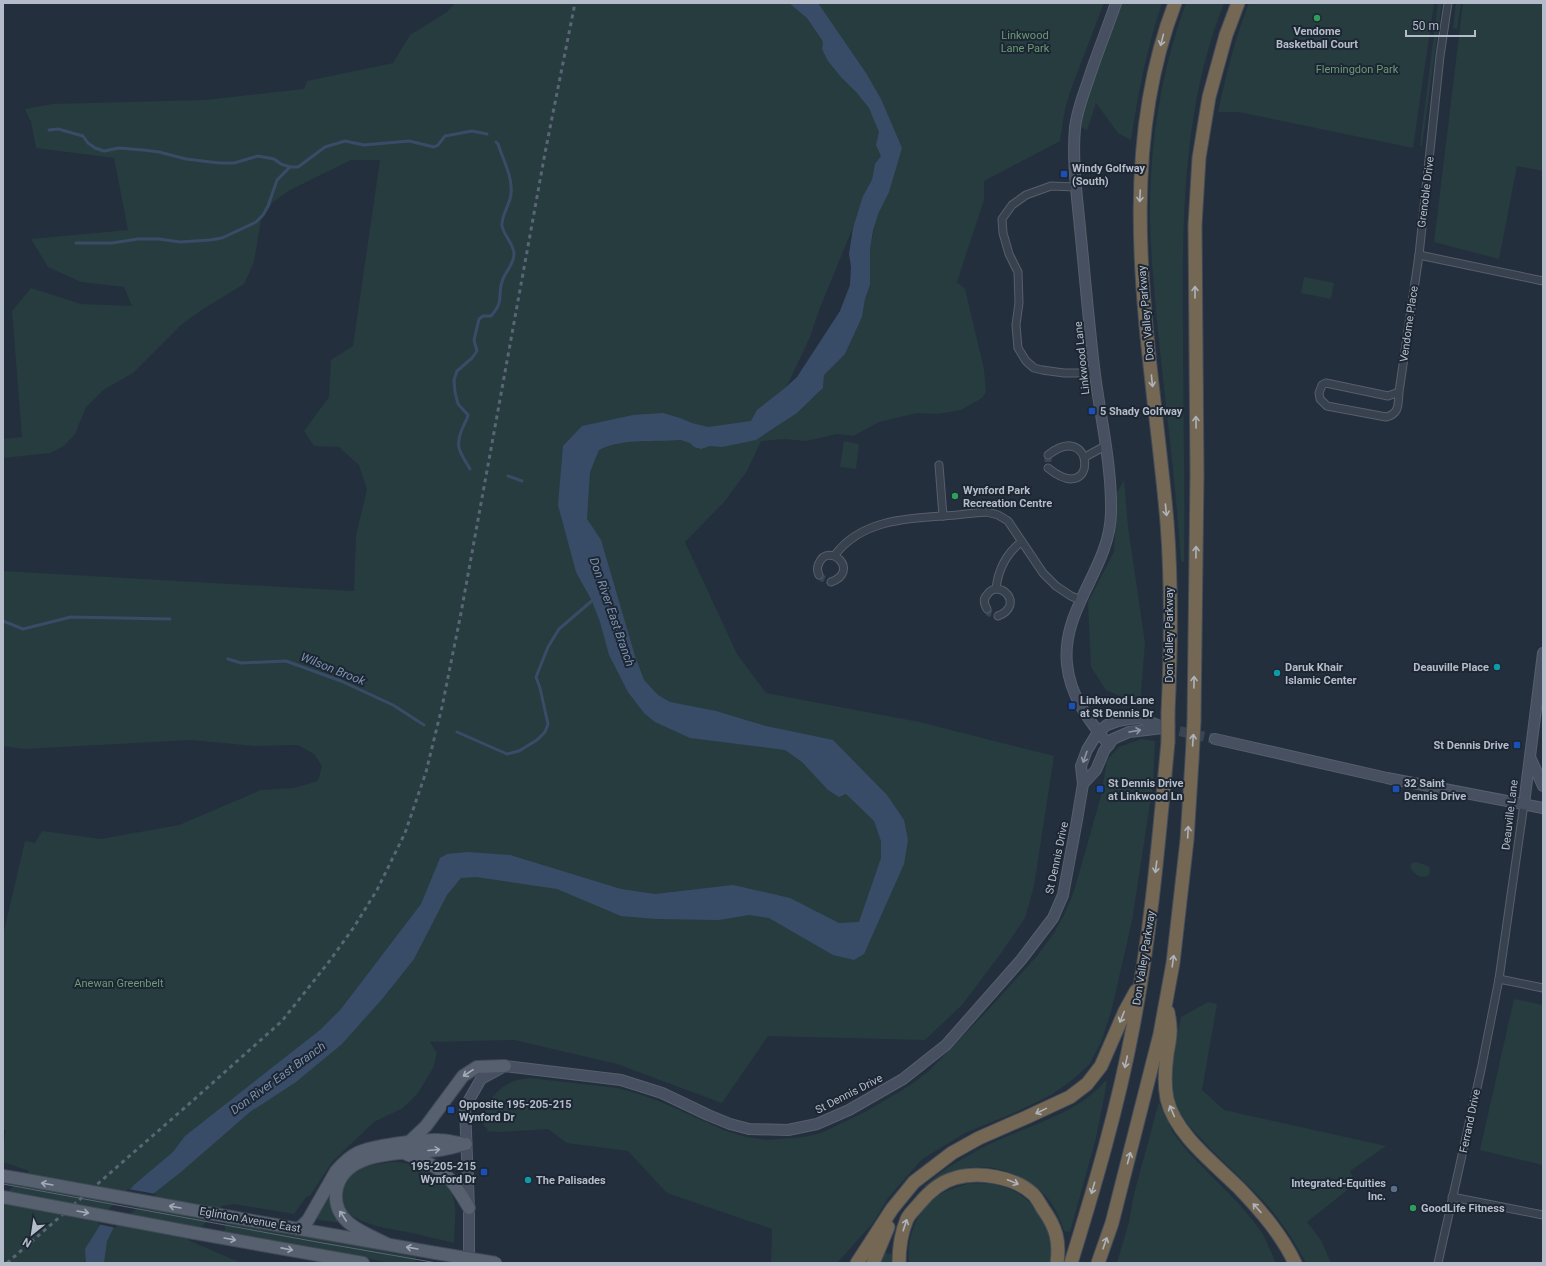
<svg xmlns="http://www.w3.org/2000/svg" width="1546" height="1266" font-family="Roboto,sans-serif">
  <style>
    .green { fill: #263c3f; fill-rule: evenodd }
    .water { fill: #394c67 }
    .pier { fill: #242f3e }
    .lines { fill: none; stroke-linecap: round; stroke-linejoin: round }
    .stream { stroke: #394c67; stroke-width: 3 }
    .street-tunnel { stroke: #3a4453; stroke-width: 7; stroke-dasharray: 7 3.5; stroke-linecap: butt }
    .secondary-tunnel { stroke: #3a4453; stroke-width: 10; stroke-dasharray: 10 5; stroke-linecap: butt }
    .street-casing { stroke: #565f6c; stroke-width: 9 }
    .secondary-casing { stroke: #565f6c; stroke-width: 12 }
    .primary-casing { stroke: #414a57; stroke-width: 14 }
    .highway-casing { stroke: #434c59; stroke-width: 15 }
    .street { stroke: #38414e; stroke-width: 7 }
    .secondary { stroke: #465061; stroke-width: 10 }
    .primary { stroke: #56606e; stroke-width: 12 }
    .highway { stroke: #746855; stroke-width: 13 }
    .tram { stroke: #5a6575; stroke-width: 1 }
    .rail { stroke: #5a6575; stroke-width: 3; stroke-dasharray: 4 4; stroke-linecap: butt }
    .primary-bridge-casing { stroke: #414a57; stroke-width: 14; stroke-linecap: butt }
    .highway-bridge-casing { stroke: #434c59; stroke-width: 15; stroke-linecap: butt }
    .primary-bridge { stroke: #56606e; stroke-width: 12 }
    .highway-bridge { stroke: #746855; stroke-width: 13 }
    .oneway { stroke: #aeb4bd }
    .oneway2 { stroke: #8e96a5 }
    .oneway3 { stroke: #a1aab7 }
    .leisure-dot { fill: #2e9e5b; stroke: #1d2633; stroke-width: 1.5 }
    .transit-dot { fill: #1a4fb4; stroke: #1d2633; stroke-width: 1.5 }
    .culture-dot { fill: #0f9aa8; stroke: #1d2633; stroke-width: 1.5 }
    .service-dot { fill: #5c6f8a; stroke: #1d2633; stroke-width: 1.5 }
    .labels { text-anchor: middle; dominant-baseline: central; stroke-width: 4; stroke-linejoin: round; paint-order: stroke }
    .poi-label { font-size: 11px; font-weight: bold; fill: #b4bcc9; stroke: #1d2633; text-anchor: start }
    .park-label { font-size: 11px; fill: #6b9a76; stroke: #1d2633 }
    .street-label { font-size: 11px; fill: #b4bcc9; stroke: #1d2633 }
    .water-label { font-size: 12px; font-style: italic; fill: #7c92b1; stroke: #1d2633 }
  </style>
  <rect width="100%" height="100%" fill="#242f3e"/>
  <g class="green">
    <path d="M 455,3 L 1104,3 L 1071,89 L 1065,109 L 1060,141 L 984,181 L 984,200 L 957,282 L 965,289 L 984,369 L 986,392 L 982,398 L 961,410 L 938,414 L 917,413 L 879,422 L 853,436 L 837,434 L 806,441 L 786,439 L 761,441 L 747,471 L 725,501 L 685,542 L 737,654 L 766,693 L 919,722 L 1054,756 L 1034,886 L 1025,918 L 1001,953 L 962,1005 L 925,1040 L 768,1036 L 722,1103 L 617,1064 L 514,1040 L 430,1042 L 437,1053 L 433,1068 L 418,1093 L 403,1108 L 374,1122 L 332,1162 L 310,1196 L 307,1196 L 294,1214 L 234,1204 L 222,1206 L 188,1240 L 241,1263 L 3,1263 L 3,1196 L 29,1171 L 3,1162 L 3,1148 L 6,1130 L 3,1129 L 3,935 L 25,841 L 35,843 L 42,831 L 101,839 L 179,825 L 261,790 L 294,788 L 318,781 L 322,766 L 314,754 L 298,745 L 255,746 L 191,740 L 24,749 L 3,746 L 3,571 L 354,591 L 356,536 L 367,489 L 359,465 L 339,447 L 314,446 L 304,431 L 329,397 L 331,360 L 353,346 L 380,160 L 351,160 L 290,190 L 273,202 L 261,220 L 254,262 L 244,284 L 200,311 L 181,325 L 133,373 L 103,390 L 86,407 L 75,434 L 64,446 L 50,453 L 3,458 L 3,439 L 22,437 L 12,311 L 31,288 L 81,304 L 132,306 L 124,287 L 81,282 L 48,267 L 31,239 L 128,230 L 114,158 L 36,148 L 31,122 L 25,109 L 52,104 L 205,100 L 304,89 L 307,81 L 393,63 L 410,35 L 447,12 ZM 875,224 L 870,249 L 870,285 L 865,298 L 862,317 L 845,354 L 824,375 L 823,388 L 815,396 L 797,413 L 764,435 L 810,337 L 819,310 L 854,225 Z"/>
    <path d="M 1122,3 L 1162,3 C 1147,47 1138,94 1131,140 L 1118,133 L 1096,103 L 1087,130 L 1081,127 L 1088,97 Z"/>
    <path d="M 1186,3 L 1224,3 C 1183,106 1182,218 1183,327 C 1183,405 1185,484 1184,562 L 1181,561 C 1176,485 1166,408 1158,332 C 1155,296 1151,259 1150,223 C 1149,149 1160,73 1186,3 Z"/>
    <path d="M 1249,3 L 1434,3 L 1413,148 L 1239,112 L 1218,112 C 1226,75 1235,38 1249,3 Z"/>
    <polygon points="1438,3 1442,3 1422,145 1420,146"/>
    <polygon points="1456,3 1461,3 1457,29 1453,28"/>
    <polygon points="1463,3 1543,3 1543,171 1517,166 1499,259 1434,242"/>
    <polygon points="1304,277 1334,283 1331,299 1301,293"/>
    <polygon points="844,441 859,444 856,469 840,467"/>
    <polygon points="1124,480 1128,527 1145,643 1140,705 1106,690 1091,667 1088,602 1114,552 1117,493"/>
    <path d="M 1141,739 L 1155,741 L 1153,784 L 1132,921 L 1111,1012 L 1101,1042 L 1089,1065 L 1071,1081 L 1051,1095 L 1016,1112 L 965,1133 L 921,1160 L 888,1198 L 873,1223 L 837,1263 L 771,1263 L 772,1229 L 667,1193 L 628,1151 L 567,1143 L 548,1129 L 501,1132 L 486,1131 L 488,1129 L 484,1126 C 481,1106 499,1085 517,1080 C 521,1079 526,1079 530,1078 L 617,1088 L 639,1094 L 661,1102 L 726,1131 L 746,1137 L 767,1140 L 804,1137 L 821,1133 L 865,1112 L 909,1086 L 929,1071 L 987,1011 L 1037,956 L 1054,933 L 1065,913 L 1074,891 L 1101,796 L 1107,760 L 1119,747 Z"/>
    <path d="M 1416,862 L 1428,866 L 1430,869 L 1429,875 C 1421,879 1414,875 1410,867 L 1412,863 Z"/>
    <polygon points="1514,999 1543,1005 1543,1165 1480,1150"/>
    <path d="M 1208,1002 L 1217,1004 L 1202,1090 L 1224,1110 L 1386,1146 L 1350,1171 L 1356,1183 L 1307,1222 L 1321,1240 L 1331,1263 L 1306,1263 C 1296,1244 1282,1222 1267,1205 C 1249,1185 1228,1167 1209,1147 C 1196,1133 1181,1120 1175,1101 C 1167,1077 1176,1042 1181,1017 Z"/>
    <path d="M 1105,1081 L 1107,1082 L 1096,1138 L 1070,1232 L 1064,1231 C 1061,1220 1056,1210 1050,1201 C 1029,1174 985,1158 953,1172 C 944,1176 936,1184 928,1189 L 924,1186 C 950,1164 979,1148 1010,1135 C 1043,1121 1082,1109 1105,1081 Z"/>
    <polygon points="1159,1102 1173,1133 1189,1153 1240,1205 1254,1222 1263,1234 1276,1263 1117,1263 1129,1222 1134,1194"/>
    <path d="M 394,1162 C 421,1163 450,1175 455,1205 C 456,1217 454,1231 454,1243 C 440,1240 426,1236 412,1233 C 388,1228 326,1223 346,1183 C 354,1165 377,1164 394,1162 Z"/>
    <polygon points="333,1183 342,1222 341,1223 319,1220 314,1217"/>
    <path d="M 970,1183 C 978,1184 987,1183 995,1184 C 1024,1189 1047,1216 1053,1245 C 1054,1250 1053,1257 1053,1263 L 909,1263 C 906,1239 916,1212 936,1197 C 946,1190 958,1187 970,1183 Z"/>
    <polygon points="226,1222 416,1257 415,1263 392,1263 224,1233"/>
    <polygon points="884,1253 894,1254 895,1263 881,1263"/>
  </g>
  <path class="water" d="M 789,3 L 818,3 L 866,73 L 881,99 L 902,148 L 889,192 L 878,214 L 873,231 L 870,249 L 870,285 L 865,299 L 862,317 L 845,354 L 824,375 L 823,388 L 797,413 L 756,440 L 722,447 L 710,446 L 701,449 L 694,447 L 690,443 L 681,440 C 656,442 621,438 599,450 L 590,472 L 587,519 L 601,540 L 635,656 L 644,680 L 658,695 L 670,702 L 716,711 L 766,726 L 833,740 L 887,795 L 904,820 L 908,840 L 904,864 L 864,954 L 854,960 L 833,955 L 769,918 L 749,915 L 719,920 L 656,919 L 621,916 L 557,889 L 476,877 L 461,878 L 447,895 L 414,959 L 383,998 L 342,1044 L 296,1082 L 250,1112 L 181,1172 L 116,1223 L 107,1241 L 104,1263 L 86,1263 L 85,1249 L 105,1217 L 135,1184 L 173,1152 L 185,1136 L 320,1030 L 341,1009 L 421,904 L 440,858 L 447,854 L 468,852 L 510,855 L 621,889 L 655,894 L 733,885 L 790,898 L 839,923 L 859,922 L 881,858 L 881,841 L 874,821 L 846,794 L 839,797 L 828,790 L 802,762 L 785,750 L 690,738 L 655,722 L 644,713 L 628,692 L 609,655 L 600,622 L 592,601 L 576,572 L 558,505 L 563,446 L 582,426 L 633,415 L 663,413 L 680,418 L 692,423 L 708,427 L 751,421 L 757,410 L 785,388 L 797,377 L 840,311 L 850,285 L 851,267 L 849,254 L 853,228 L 863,196 L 872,180 L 875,164 L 881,156 L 876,145 L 879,132 L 869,108 L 857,93 L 841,77 L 828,61 L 822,49 L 823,43 L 822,40 L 807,18 Z"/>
  <polygon class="pier" points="128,1189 156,1194 117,1224 116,1228 98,1224 103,1215"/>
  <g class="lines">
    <g class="stream">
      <polyline points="49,130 58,129 83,136 88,143 95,148 104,151 119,148 143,150 159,152 186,159 219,163 234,163 258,156 274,159 281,164 290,167 298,167 325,147 345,141 364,145 409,141 434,147 438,145 445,136 472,131 487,134"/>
      <polyline points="76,243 112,243 138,239 159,239 180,242 210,240 222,238 256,222 263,215 268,206 277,180 290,167"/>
      <path d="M 470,469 C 460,452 454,447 463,427 C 465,422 467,420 468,415 L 458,404 L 455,392 L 454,380 L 457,371 L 472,358 L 477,351 L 474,340 L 479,319 L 483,316 L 491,316 C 506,299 496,295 503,279 C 506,271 514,264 514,254 C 514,244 504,236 502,226 C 501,215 510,205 511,194 C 513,177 503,160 498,144 L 496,142"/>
      <polyline points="508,476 522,481"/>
      <polyline points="3,621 23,629 71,617 170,619"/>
      <polyline points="228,659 241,663 286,661 341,681 393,705 424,725"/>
      <polyline points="457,732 507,754 519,751 537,740 545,732 548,724 540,688 536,677 548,647 559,629 594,599"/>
    </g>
    <g class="street-tunnel">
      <polyline points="1048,455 1048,468"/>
      <polyline points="819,575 822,578 831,582"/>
      <polyline points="987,609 989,613 998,616"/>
    </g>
    <polyline class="secondary-tunnel" points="1165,728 1215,739"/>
    <g class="street-casing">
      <g id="street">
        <polyline points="1076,187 1051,186 1026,195 1012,205 1002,219 1003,233 1009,254 1018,272 1019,303 1016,325 1018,348 1026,361 1034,368 1042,370 1064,373 1095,373"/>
        <polyline points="1419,255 1543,281"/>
        <path d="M 1399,392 C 1398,403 1400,414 1386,417 L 1327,406 L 1320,399 L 1319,393 L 1322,385 L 1326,383 L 1388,396 L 1399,392 L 1419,255 L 1440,56 L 1448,3"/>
        <path d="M 1048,455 C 1095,418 1099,509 1048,468"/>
        <polyline points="1085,457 1105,446"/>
        <polyline points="939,465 943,516"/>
        <path d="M 835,555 C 860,521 905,518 944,516 C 958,515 972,513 987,512 L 998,515 L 1008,521 L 1043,573 L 1056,586 L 1071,596 L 1081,600"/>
        <path d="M 819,575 C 817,571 817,567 819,563 C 829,541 861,571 831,582"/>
        <path d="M 996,589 C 998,570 1006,554 1021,542"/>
        <path d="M 987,609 C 984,604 983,599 987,595 C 999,577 1026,605 998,616"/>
        <polyline points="1499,979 1543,988"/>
        <polyline points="1452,1197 1543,1215"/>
        <polyline points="1438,1263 1481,1070 1499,979 1524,804"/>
      </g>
    </g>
    <g class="secondary-casing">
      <g id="secondary">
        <polyline points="1215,739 1387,778 1543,808"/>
        <path d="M 1109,745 C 1089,721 1070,696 1067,664 C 1061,609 1110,568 1111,513 C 1112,467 1101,420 1095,375 C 1089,326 1085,277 1080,228 C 1077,196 1072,161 1075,128 C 1077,109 1085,91 1091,72 C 1099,49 1108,26 1116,3"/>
        <polyline points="1530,757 1543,786"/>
        <polyline points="1083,784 1096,770 1104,751 1113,739 1129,732 1163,728"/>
        <polyline points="1524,804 1543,653"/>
        <polyline points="469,1263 469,1208 465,1107 481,1079 505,1066 621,1080 662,1093 708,1115 730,1124 749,1129 788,1130 817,1124 849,1110 903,1079 946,1045 1021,960 1053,918 1063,895 1077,820 1083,784 1081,766 1087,750 1098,732 1107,725 1118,721 1129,719 1140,718 1165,728"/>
      </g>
    </g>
    <g class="primary-casing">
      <g id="primary">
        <polyline points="409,1142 426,1126 463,1076 477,1067 505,1066"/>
        <path d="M 406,1154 C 443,1167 450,1175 469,1208"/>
        <polyline points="3,1176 21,1179"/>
        <polyline points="214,1214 436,1253"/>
        <path d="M 300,1228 L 308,1220 L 336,1171 C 342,1164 349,1157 357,1153 C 372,1146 422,1139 439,1140 C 446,1140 453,1142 460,1143"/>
        <polyline points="195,1233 363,1263"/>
        <path d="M 387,1244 C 366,1233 334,1224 336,1194 C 340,1148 407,1154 439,1150 C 448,1149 457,1146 466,1144"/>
      </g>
    </g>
    <g class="highway-casing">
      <g id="highway">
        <path d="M 1168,713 C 1171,649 1172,586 1167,522 C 1152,350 1111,170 1175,3"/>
        <polyline points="1194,721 1197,474 1195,225 1199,158 1209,97 1226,35 1238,3"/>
        <path d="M 1168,1012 C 1169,1019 1171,1026 1170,1033 C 1170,1040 1168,1047 1167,1054 C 1165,1069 1164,1084 1167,1099 C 1175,1134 1215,1164 1239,1188 C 1261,1211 1281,1234 1295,1263"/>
        <polyline points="857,1263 892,1209 914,1182 952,1153 979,1138 1027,1117 1070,1097 1087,1084 1101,1066 1125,1011 1136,991"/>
        <polyline points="873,1263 888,1227"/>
        <path d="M 899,1263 C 899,1247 901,1233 907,1219 C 910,1213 915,1209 919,1204 C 928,1193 940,1182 955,1178 C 979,1171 1015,1177 1033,1194 C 1037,1198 1040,1204 1043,1209 C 1056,1227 1060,1241 1057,1263"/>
        <path d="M 1071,1263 C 1095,1185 1118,1107 1133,1027 C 1151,933 1159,838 1168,742"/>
        <polyline points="1098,1263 1112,1223 1160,1034 1173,963 1187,840 1192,760"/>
      </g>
    </g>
    <use href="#street" class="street"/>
    <use href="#secondary" class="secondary"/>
    <use href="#primary" class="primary"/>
    <use href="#highway" class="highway"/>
    <polyline class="tram" points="3,1184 317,1242 437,1263"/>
    <polyline class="rail" points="7,1263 189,1104 282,1021 328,963 354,927 377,890 405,833 426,772 442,707 461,613 545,153 575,3"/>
    <g class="primary-bridge-casing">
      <g id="primary-bridge">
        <polyline points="21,1179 214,1214"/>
        <polyline points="3,1197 195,1233"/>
        <polyline points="436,1253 496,1263"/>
      </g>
    </g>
    <g class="highway-bridge-casing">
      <g id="highway-bridge">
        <polyline points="1168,742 1168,713"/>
        <polyline points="1192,760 1194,721"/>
      </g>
    </g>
    <use href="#primary-bridge" class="primary-bridge"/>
    <use href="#highway-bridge" class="highway-bridge"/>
  </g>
  <defs><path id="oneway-shaft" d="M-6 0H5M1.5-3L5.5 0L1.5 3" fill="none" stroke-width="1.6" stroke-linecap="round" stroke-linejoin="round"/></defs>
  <g class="oneway">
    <use href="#oneway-shaft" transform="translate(1162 40) rotate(104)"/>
    <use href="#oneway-shaft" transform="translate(1140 196) rotate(93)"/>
    <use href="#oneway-shaft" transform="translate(1195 292) rotate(-90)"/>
    <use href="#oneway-shaft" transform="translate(1152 381) rotate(84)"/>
    <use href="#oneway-shaft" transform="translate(1196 422) rotate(-91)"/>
    <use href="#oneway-shaft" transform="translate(1166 510) rotate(84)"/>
    <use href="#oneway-shaft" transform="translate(1196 552) rotate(-89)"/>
    <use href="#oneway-shaft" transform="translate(1194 682) rotate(-89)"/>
    <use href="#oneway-shaft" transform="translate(1193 740) rotate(-86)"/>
    <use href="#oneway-shaft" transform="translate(1188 832) rotate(-87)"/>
    <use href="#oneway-shaft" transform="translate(1156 867) rotate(97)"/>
    <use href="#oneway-shaft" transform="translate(1173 961) rotate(-82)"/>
    <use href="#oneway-shaft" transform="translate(1122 1017) rotate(112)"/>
    <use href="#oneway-shaft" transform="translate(1126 1062) rotate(102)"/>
    <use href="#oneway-shaft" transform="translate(1041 1111) rotate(154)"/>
    <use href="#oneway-shaft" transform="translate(1172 1111) rotate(-113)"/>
    <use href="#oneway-shaft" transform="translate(1129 1158) rotate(-75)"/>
    <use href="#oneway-shaft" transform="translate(1013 1182) rotate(22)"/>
    <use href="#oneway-shaft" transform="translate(1093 1188) rotate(106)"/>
    <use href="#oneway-shaft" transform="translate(1257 1208) rotate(-132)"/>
    <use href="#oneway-shaft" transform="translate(905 1225) rotate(-72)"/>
    <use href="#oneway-shaft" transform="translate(1105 1243) rotate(-71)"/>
  </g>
  <g class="oneway2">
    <use href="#oneway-shaft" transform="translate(1135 731) rotate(-10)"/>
    <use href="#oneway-shaft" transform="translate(1085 757) rotate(109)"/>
  </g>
  <g class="oneway3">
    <use href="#oneway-shaft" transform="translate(468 1073) rotate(147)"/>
    <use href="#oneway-shaft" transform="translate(434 1150) rotate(-5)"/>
    <use href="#oneway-shaft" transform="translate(47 1184) rotate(-170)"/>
    <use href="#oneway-shaft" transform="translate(175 1207) rotate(-170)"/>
    <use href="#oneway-shaft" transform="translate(83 1212) rotate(10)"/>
    <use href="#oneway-shaft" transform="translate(343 1216) rotate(-123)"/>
    <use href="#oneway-shaft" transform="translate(230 1239) rotate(10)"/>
    <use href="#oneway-shaft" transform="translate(412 1248) rotate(-170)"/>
    <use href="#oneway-shaft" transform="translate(287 1249) rotate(11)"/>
  </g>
  <g class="leisure-dot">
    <circle cx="1317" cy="18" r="4"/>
    <circle cx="955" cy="496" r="4"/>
    <circle cx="1413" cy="1208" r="4"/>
  </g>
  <g class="transit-dot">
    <rect x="1060" y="170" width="8" height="8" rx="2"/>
    <rect x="1088" y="407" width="8" height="8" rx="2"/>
    <rect x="1068" y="702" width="8" height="8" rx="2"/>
    <rect x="1513" y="741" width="8" height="8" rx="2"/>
    <rect x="1096" y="785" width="8" height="8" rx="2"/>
    <rect x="1392" y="785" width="8" height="8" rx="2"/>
    <rect x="447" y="1106" width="8" height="8" rx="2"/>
    <rect x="480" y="1168" width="8" height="8" rx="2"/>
  </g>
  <g class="culture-dot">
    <circle cx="1497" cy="667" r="4"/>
    <circle cx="1277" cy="673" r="4"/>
    <circle cx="528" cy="1180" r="4"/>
  </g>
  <circle class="service-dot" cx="1394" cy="1189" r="4"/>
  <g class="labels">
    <g class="poi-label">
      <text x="1317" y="31" text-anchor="middle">Vendome<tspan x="1317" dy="13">Basketball Court</tspan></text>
      <text x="1072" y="168">Windy Golfway<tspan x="1072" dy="13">(South)</tspan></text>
      <text x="1100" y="411">5 Shady Golfway</text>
      <text x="963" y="490">Wynford Park<tspan x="963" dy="13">Recreation Centre</tspan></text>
      <text x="1285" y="667">Daruk Khair<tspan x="1285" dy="13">Islamic Center</tspan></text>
      <text x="1489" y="667" text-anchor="end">Deauville Place</text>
      <text x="1080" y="700">Linkwood Lane<tspan x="1080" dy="13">at St Dennis Dr</tspan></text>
      <text x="1509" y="745" text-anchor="end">St Dennis Drive</text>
      <text x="1108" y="783">St Dennis Drive<tspan x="1108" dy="13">at Linkwood Ln</tspan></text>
      <text x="1404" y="783">32 Saint<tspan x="1404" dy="13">Dennis Drive</tspan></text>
      <text x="459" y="1104">Opposite 195-205-215<tspan x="459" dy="13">Wynford Dr</tspan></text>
      <text x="476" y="1166" text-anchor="end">195-205-215<tspan x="476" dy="13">Wynford Dr</tspan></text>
      <text x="536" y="1180">The Palisades</text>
      <text x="1386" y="1183" text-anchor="end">Integrated-Equities<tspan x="1386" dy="13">Inc.</tspan></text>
      <text x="1421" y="1208">GoodLife Fitness</text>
    </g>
    <g class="park-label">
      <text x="1025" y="35">Linkwood<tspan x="1025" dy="13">Lane Park</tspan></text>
      <text x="1357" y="69">Flemingdon Park</text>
      <text x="119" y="983">Anewan Greenbelt</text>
    </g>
    <g class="street-label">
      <text transform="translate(1426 192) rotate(-83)">Grenoble Drive</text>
      <text transform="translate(1146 313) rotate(-95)">Don Valley Parkway</text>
      <text transform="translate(1409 324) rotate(-82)">Vendome Place</text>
      <text transform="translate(1082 358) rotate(-96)">Linkwood Lane</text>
      <text transform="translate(1169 635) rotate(-90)">Don Valley Parkway</text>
      <text transform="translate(1510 815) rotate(-83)">Deauville Lane</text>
      <text transform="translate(1057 858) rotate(-78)">St Dennis Drive</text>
      <text transform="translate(1144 958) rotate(-81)">Don Valley Parkway</text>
      <text transform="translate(849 1094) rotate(-27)">St Dennis Drive</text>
      <text transform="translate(1470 1121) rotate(-78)">Ferrand Drive</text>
      <text transform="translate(250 1220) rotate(10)">Eglinton Avenue East</text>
    </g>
    <g class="water-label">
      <text transform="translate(612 612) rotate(71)">Don River East Branch</text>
      <text transform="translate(333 669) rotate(22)">Wilson Brook</text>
      <text transform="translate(278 1078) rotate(-36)">Don River East Branch</text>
    </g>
  </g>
  <rect width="1546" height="1266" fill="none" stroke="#b4bcc9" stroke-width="8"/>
  <g transform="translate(32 1234) rotate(210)" stroke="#1d2633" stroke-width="3" paint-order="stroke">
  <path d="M0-3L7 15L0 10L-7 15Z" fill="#b4bcc9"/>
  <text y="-6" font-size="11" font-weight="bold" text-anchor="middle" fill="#b4bcc9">N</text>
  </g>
  <path d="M1406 30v6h69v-6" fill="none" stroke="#b4bcc9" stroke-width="2"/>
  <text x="1412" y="30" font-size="12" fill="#b4bcc9" stroke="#1d2633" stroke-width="3" paint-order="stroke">50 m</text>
</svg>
